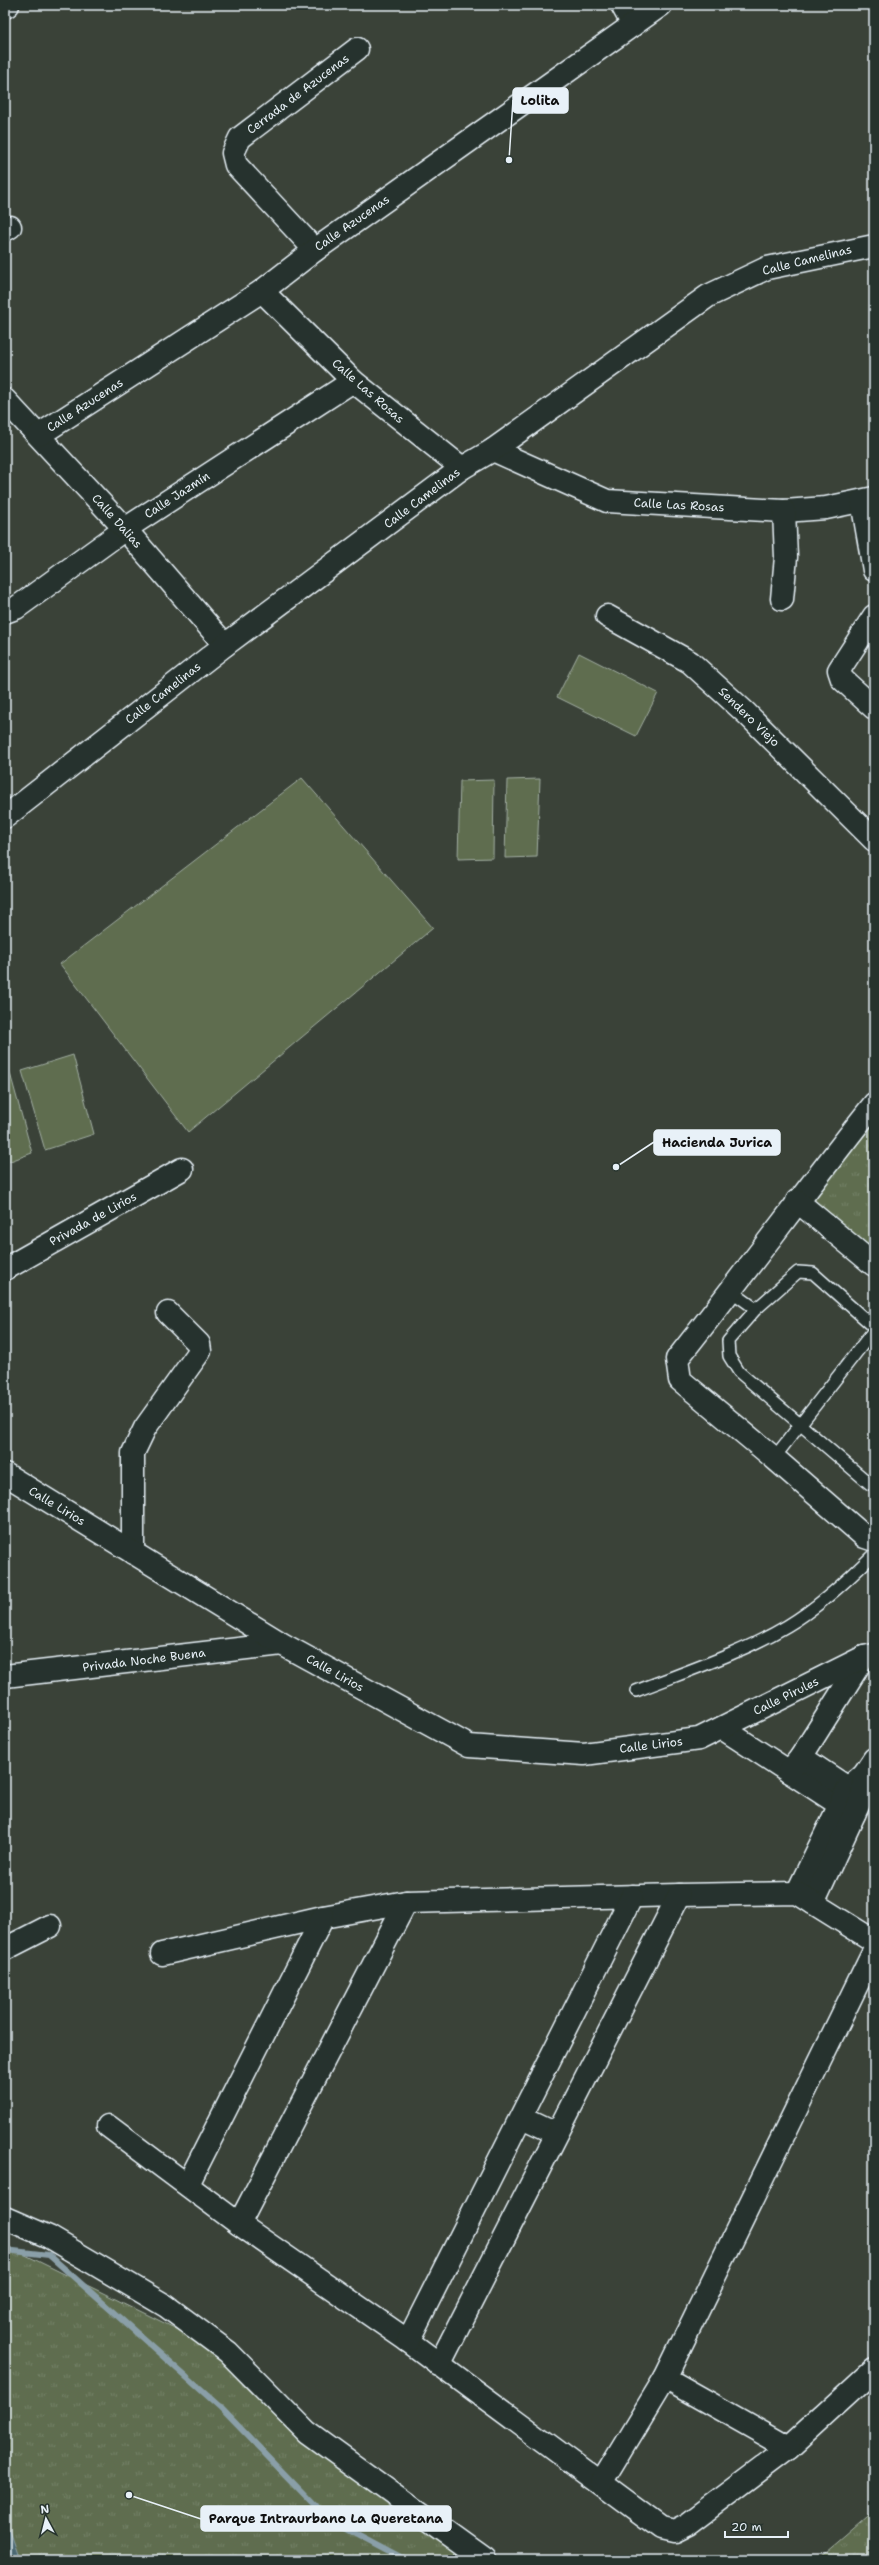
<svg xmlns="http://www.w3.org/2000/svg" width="879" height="2565" font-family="'Shantell Sans',sans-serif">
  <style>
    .green { fill: #5e6d4f; stroke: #a3afa4 }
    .park { fill: url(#park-tufts); stroke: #a3afa4 }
    .water { fill: #4c6872; stroke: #8a9fa8 }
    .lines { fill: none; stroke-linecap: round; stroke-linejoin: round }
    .stream { stroke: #8a9fa8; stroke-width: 6 }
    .lane-casing { stroke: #e8f1f8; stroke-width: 14 }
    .street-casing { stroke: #e8f1f8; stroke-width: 25 }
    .secondary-casing { stroke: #e8f1f8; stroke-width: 25 }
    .lane { stroke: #26332d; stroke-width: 11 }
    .street { stroke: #26332d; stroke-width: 22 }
    .secondary { stroke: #26332d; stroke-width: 22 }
    .labels { text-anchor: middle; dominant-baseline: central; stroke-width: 3.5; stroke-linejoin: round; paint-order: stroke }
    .street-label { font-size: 12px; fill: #e8f1f8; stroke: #26332d }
    .leader { fill: none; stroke: #e8f1f8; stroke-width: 1.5 }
    .callout-dot { fill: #e8f1f8; stroke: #26332d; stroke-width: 1.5 }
    .callout { fill: #e8f1f8; stroke: #e8f1f8; stroke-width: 1.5 }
    .callout-label { font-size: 13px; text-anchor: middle; font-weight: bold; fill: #111 }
  </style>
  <defs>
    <pattern id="park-tufts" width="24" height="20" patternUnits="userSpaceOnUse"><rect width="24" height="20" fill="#5e6d4f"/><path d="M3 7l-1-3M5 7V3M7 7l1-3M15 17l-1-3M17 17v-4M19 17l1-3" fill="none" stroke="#758269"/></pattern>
  </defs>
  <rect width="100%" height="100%" fill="#3a4238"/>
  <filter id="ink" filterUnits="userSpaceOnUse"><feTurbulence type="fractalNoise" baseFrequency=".025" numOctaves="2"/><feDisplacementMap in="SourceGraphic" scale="8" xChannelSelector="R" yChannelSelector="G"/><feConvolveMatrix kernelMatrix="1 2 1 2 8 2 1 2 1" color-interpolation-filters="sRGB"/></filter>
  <g filter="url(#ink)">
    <g class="green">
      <polygon points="579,653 658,693 636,736 557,697"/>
      <polygon points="302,778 433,928 188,1132 60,964"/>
      <polygon points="540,779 537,857 505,858 507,780"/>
      <polygon points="494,780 493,858 458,859 460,781"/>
      <polygon points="73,1055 94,1134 45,1150 22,1071"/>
      <polygon points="5,1066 8,1066 32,1153 5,1163"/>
    </g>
    <g class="park">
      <polygon points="874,1119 874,1254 809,1200"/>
      <polygon points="5,2245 197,2339 477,2560 5,2560"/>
      <polygon points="874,2512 874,2560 818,2560"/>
    </g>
    <polygon class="water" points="5,2519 19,2560 5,2560"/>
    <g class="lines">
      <polyline class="stream" points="5,2250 49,2255 220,2407 326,2517 407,2560"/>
      <g class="lane-casing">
        <g id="lane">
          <polyline points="731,1291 756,1309"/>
          <polyline points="874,1327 813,1273 798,1272 756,1309 728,1341 729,1356 739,1372 870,1484 874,1484"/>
          <polyline points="774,1458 874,1330"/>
          <path d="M 636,1691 C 687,1671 740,1654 787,1626 C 819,1607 848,1580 874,1554"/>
        </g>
      </g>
      <g class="street-casing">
        <g id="street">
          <polyline points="622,5 633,25"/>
          <polyline points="5,7 8,5"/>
          <polyline points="5,230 10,227"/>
          <polyline points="315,250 236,165 233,153 240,138 357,49"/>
          <polyline points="262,291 353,381 462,468"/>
          <polyline points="493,450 607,501 784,511 826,508 874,498"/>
          <polyline points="862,501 874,570"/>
          <polyline points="782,599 786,557 784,511"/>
          <polyline points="5,612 16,608 125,529 353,381"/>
          <polyline points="607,616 690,662 747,714 874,840"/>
          <polyline points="874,616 839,670 842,679 874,708"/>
          <path d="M 874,1104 C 807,1188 744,1275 677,1359 L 680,1380 L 774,1458 L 865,1537 L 874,1540"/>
          <polyline points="797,1201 874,1265"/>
          <polyline points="5,1269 182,1169"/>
          <polyline points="133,1553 133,1453 145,1428 200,1351 199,1344 168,1313"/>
          <polyline points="5,1676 282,1644"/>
          <polyline points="722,1728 854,1814"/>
          <polyline points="801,1757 860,1796"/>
          <polyline points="789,1772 801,1757 864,1657"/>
          <polyline points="797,1893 848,1788 864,1774 874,1759"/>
          <polyline points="813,1903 862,1797 864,1774"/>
          <polyline points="5,1949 50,1926"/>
          <polyline points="162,1954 323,1917 406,1902 679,1895 797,1893 874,1941"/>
          <polyline points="522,2117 556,2133"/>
          <polyline points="108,2126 239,2224 408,2341 661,2528 674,2531 688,2524 789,2448 874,2370"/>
          <polyline points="188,2184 323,1917"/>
          <polyline points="5,2218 49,2237 166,2306 228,2352 307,2432 484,2560"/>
          <polyline points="239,2224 406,1902"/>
          <polyline points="408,2341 632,1896"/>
          <polyline points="439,2365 679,1895"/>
          <polyline points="665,2378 789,2448"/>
          <polyline points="602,2482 665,2378 874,1950"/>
        </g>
      </g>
      <g class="secondary-casing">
        <g id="secondary">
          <polyline points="5,400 125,529 225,645"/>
          <polyline points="39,435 262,291 315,250 661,5"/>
          <polyline points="5,817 225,645 462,468 493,450 708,296 767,268 874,246"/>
          <polyline points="5,1474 282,1644 469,1746 584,1754 699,1739 864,1657 874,1655"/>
        </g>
      </g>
      <use href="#lane" class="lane"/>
      <use href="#street" class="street"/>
      <use href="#secondary" class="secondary"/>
    </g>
  </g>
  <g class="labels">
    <g class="street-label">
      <text transform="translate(298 94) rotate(-37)">Cerrada de Azucenas</text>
      <text transform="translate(352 223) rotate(-35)">Calle Azucenas</text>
      <text transform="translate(807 260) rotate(-14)">Calle Camelinas</text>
      <text transform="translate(368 391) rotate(41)">Calle Las Rosas</text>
      <text transform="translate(85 405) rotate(-33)">Calle Azucenas</text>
      <text transform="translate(177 495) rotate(-33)">Calle Jazmín</text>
      <text transform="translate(422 498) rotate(-37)">Calle Camelinas</text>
      <text transform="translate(679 505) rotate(3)">Calle Las Rosas</text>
      <text transform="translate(117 521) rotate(48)">Calle Dalias</text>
      <text transform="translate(163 693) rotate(-38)">Calle Camelinas</text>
      <text transform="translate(749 717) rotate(44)">Sendero Viejo</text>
      <text transform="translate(93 1219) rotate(-29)">Privada de Lirios</text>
      <text transform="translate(57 1506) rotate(31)">Calle Lirios</text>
      <text transform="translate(144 1660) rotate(-7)">Privada Noche Buena</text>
      <text transform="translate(335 1673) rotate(29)">Calle Lirios</text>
      <text transform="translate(786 1696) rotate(-26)">Calle Pirules</text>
      <text transform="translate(651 1745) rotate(-7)">Calle Lirios</text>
    </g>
  </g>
  <path class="leader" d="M509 160L513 100M616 1167L654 1142M129 2495L201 2519"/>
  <g class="callout-dot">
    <circle cx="509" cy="160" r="4"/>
    <circle cx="616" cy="1167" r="4"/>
    <circle cx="129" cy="2495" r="4"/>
  </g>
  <g class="callout">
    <rect x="513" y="88" width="55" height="25" rx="4"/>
    <rect x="654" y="1130" width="126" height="25" rx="4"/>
    <rect x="201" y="2506" width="250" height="25" rx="4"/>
  </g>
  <g class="callout-label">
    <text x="540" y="105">Lolita</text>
    <text x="717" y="1147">Hacienda Jurica</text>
    <text x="326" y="2523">Parque Intraurbano La Queretana</text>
  </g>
  <rect width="879" height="2565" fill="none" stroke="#26332d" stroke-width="20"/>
  <rect x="10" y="10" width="859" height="2545" fill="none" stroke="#e8f1f8" stroke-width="1.5" filter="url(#ink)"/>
  <g transform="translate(46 2519) rotate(353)" stroke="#26332d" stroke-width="3" paint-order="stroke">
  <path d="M0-3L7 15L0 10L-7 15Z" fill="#e8f1f8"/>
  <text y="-6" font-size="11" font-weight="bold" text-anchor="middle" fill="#e8f1f8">N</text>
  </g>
  <path d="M725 2531v6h63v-6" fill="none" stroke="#e8f1f8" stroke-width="2"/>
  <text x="731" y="2531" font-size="12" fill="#e8f1f8" stroke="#26332d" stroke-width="3" paint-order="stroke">20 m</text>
</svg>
